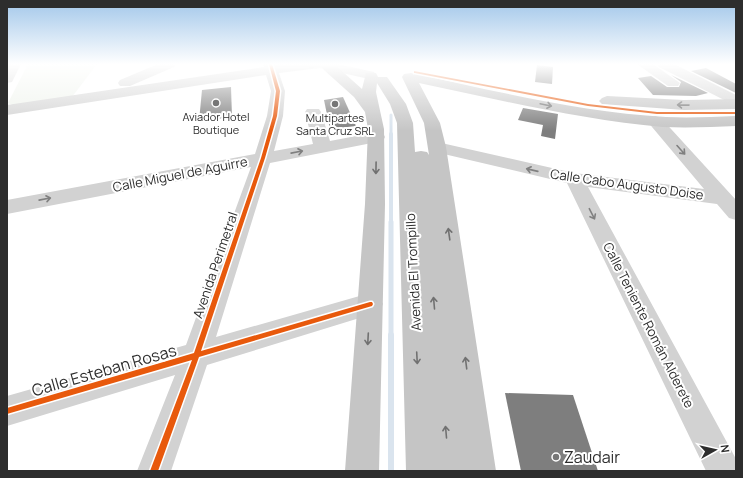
<svg xmlns="http://www.w3.org/2000/svg" width="743" height="478" font-family="Manrope,sans-serif">
  <style>
    .green { fill: #eff3ec }
    .lines { fill: none; stroke-linecap: round; stroke-linejoin: round }
    .stream-far3 { stroke: #dae4ee; stroke-width: 3 }
    .stream-far2 { stroke: #dae4ee; stroke-width: 4 }
    .stream-far1 { stroke: #dae4ee; stroke-width: 5 }
    .stream { stroke: #dae4ee; stroke-width: 6 }
    .building { fill: #7e7e7e }
    .minor { fill: #d2d2d2; fill-rule: evenodd }
    .major { fill: #c5c5c5; fill-rule: evenodd }
    .cycleway-casing { stroke: #fff; stroke-width: 3 }
    .cycleway { fill: #e8590c; fill-rule: evenodd }
    .oneway { stroke: #717171 }
    .oneway2 { stroke: #808080 }
    .poi-dot { fill: #767676; stroke: #fff; stroke-width: 1.5 }
    .labels { text-anchor: middle; dominant-baseline: central; stroke-width: 4; stroke-linejoin: round; paint-order: stroke }
    .far-poi-label { font-size: 11px; fill: #2d2d2d; stroke: #fff }
    .street-label { font-size: 13px; fill: #2d2d2d; stroke: #fff }
    .near-street-label { font-size: 16px; fill: #2d2d2d; stroke: #fff }
    .near-poi-label { font-size: 16px; fill: #2d2d2d; stroke: #fff; text-anchor: start }
  </style>
  <rect width="100%" height="100%" fill="#fff"/>
  <polygon class="green" points="28,64 97,64 72,97 15,106 8,103"/>
  <g class="lines">
    <polyline class="stream-far3" points="391,115 391,135"/>
    <polyline class="stream-far2" points="391,134 391,223"/>
    <polyline class="stream-far1" points="391,222 391,336"/>
    <polyline class="stream" points="391,335 391,471"/>
  </g>
  <g class="building">
    <polygon points="537,65 553,67 552,84 535,82"/>
    <polygon points="706,68 736,84 736,93 691,71"/>
    <polygon points="671,75 708,93 696,96 653,95 638,78 651,76 667,87 679,87 681,82"/>
    <polygon points="231,87 232,117 199,121 202,90"/>
    <polygon points="343,97 356,126 330,129 324,100"/>
    <polygon points="523,108 558,114 555,139 541,136 543,125 518,120"/>
    <polygon points="505,393 573,395 598,471 521,471"/>
  </g>
  <g class="lines">
    <g class="minor">
      <polygon points="7,64 21,64 12,82 7,83"/>
      <polygon points="158,64 176,64 174,67 130,86 120,86 118,83 120,80"/>
      <polygon points="263,64 338,64 374,72 376,75 374,78 369,79 320,68 279,73 285,91 283,116 274,151 313,144 305,112 307,109 319,109 321,112 330,141 377,132 383,133 385,137 383,141 377,142 270,163 216,337 370,293 379,296 383,304 379,312 207,365 171,471 137,471 175,375 7,426 7,396 186,345 251,167 7,214 7,200 255,154 267,116 271,91 266,75 7,115 7,105 264,67"/>
      <polygon points="637,64 653,64 680,83 678,86 668,86"/>
      <polygon points="657,64 674,64 736,95 736,106 659,67"/>
      <polygon points="655,116 661,118 736,200 736,220 729,218 717,204 588,187 736,459 736,471 706,471 567,183 431,151 428,147 431,143 437,142 574,173 704,189 647,121 649,118"/>
    </g>
    <g class="major">
      <polygon points="305,64 320,64 313,68 307,67"/>
      <path d="M 324,64 L 334,64 L 362,89 L 366,73 L 376,73 L 378,77 L 387,77 L 406,104 L 413,123 L 415,152 L 421,151 L 427,152 L 429,155 L 424,123 L 402,77 L 404,74 L 411,73 C 495,91 580,112 666,117 C 689,118 713,117 736,116 L 736,126 C 712,127 688,128 663,127 C 581,120 500,100 419,83 L 440,123 L 446,147 L 496,471 L 406,471 L 397,123 L 390,104 L 377,83 L 376,92 L 384,129 L 385,204 L 379,471 L 345,471 L 365,204 L 368,129 L 365,112 L 354,97 L 324,70 L 322,67 Z"/>
      <polygon points="607,96 684,100 736,99 736,109 684,110 602,104 599,101 602,98"/>
    </g>
    <g class="cycleway-casing">
      <g id="cycleway">
        <polygon points="269,64 272,64 280,91 277,116 265,158 201,351 370,302 372,302 373,304 372,306 199,357 158,471 150,471 192,360 7,414 7,408 194,353 261,158 273,116 276,91"/>
        <polygon points="414,71 588,104 657,112 736,112 736,114 657,114 588,106 415,73 414,73"/>
      </g>
    </g>
    <use href="#cycleway" class="cycleway"/>
  </g>
  <defs><path id="oneway-shaft" d="M-6 0H5M1.5-3L5.5 0L1.5 3" fill="none" stroke-width="1.6" stroke-linecap="round" stroke-linejoin="round"/></defs>
  <g class="oneway">
    <use href="#oneway-shaft" transform="translate(546 105) rotate(12)"/>
    <use href="#oneway-shaft" transform="translate(683 105) rotate(-179)"/>
    <use href="#oneway-shaft" transform="translate(376 168) rotate(91)"/>
    <use href="#oneway-shaft" transform="translate(449 234) rotate(-98)"/>
    <use href="#oneway-shaft" transform="translate(434 303) rotate(-95)"/>
    <use href="#oneway-shaft" transform="translate(368 339) rotate(93)"/>
    <use href="#oneway-shaft" transform="translate(417 358) rotate(87)"/>
    <use href="#oneway-shaft" transform="translate(466 363) rotate(-97)"/>
    <use href="#oneway-shaft" transform="translate(446 432) rotate(-95)"/>
  </g>
  <g class="oneway2">
    <use href="#oneway-shaft" transform="translate(681 150) rotate(48)"/>
    <use href="#oneway-shaft" transform="translate(297 152) rotate(-11)"/>
    <use href="#oneway-shaft" transform="translate(532 170) rotate(-167)"/>
    <use href="#oneway-shaft" transform="translate(45 199) rotate(-11)"/>
    <use href="#oneway-shaft" transform="translate(592 214) rotate(63)"/>
  </g>
  <linearGradient id="sky" x2="0" y2="1"><stop stop-color="#a2c7ea"/><stop offset="0.49" stop-color="#fff"/><stop offset="1" stop-color="#fff" stop-opacity="0"/></linearGradient>
  <rect width="743" height="131" fill="url(#sky)"/>
  <g class="poi-dot">
    <circle cx="216" cy="103" r="4"/>
    <circle cx="335" cy="104" r="4"/>
    <circle cx="556" cy="457" r="4"/>
  </g>
  <g class="labels">
    <g class="far-poi-label">
      <text x="216" y="116">Aviador Hotel<tspan x="216" dy="13">Boutique</tspan></text>
      <text x="335" y="117">Multipartes<tspan x="335" dy="13">Santa Cruz SRL</tspan></text>
    </g>
    <g class="street-label">
      <text transform="translate(180 174) rotate(-11)">Calle Miguel de Aguirre</text>
      <text transform="translate(627 184) rotate(8)">Calle Cabo Augusto Doise</text>
      <text transform="translate(215 265) rotate(-71)">Avenida Perimetral</text>
      <text transform="translate(413 272) rotate(-93)">Avenida El Trompillo</text>
      <text transform="translate(649 325) rotate(63)">Calle Teniente Román Alderete</text>
    </g>
    <g class="near-street-label">
      <text transform="translate(104 370) rotate(-16)">Calle Esteban Rosas</text>
    </g>
    <g class="near-poi-label">
      <text x="564" y="457">Zaudair</text>
    </g>
  </g>
  <rect width="743" height="478" fill="none" stroke="#2d2d2d" stroke-width="16"/>
  <g transform="translate(715 450) rotate(82)" stroke="#ffffff" stroke-width="3" paint-order="stroke">
  <path d="M0-3L7 15L0 10L-7 15Z" fill="#2d2d2d"/>
  <text y="-6" font-size="11" font-weight="bold" text-anchor="middle" fill="#2d2d2d">N</text>
  </g>
</svg>
